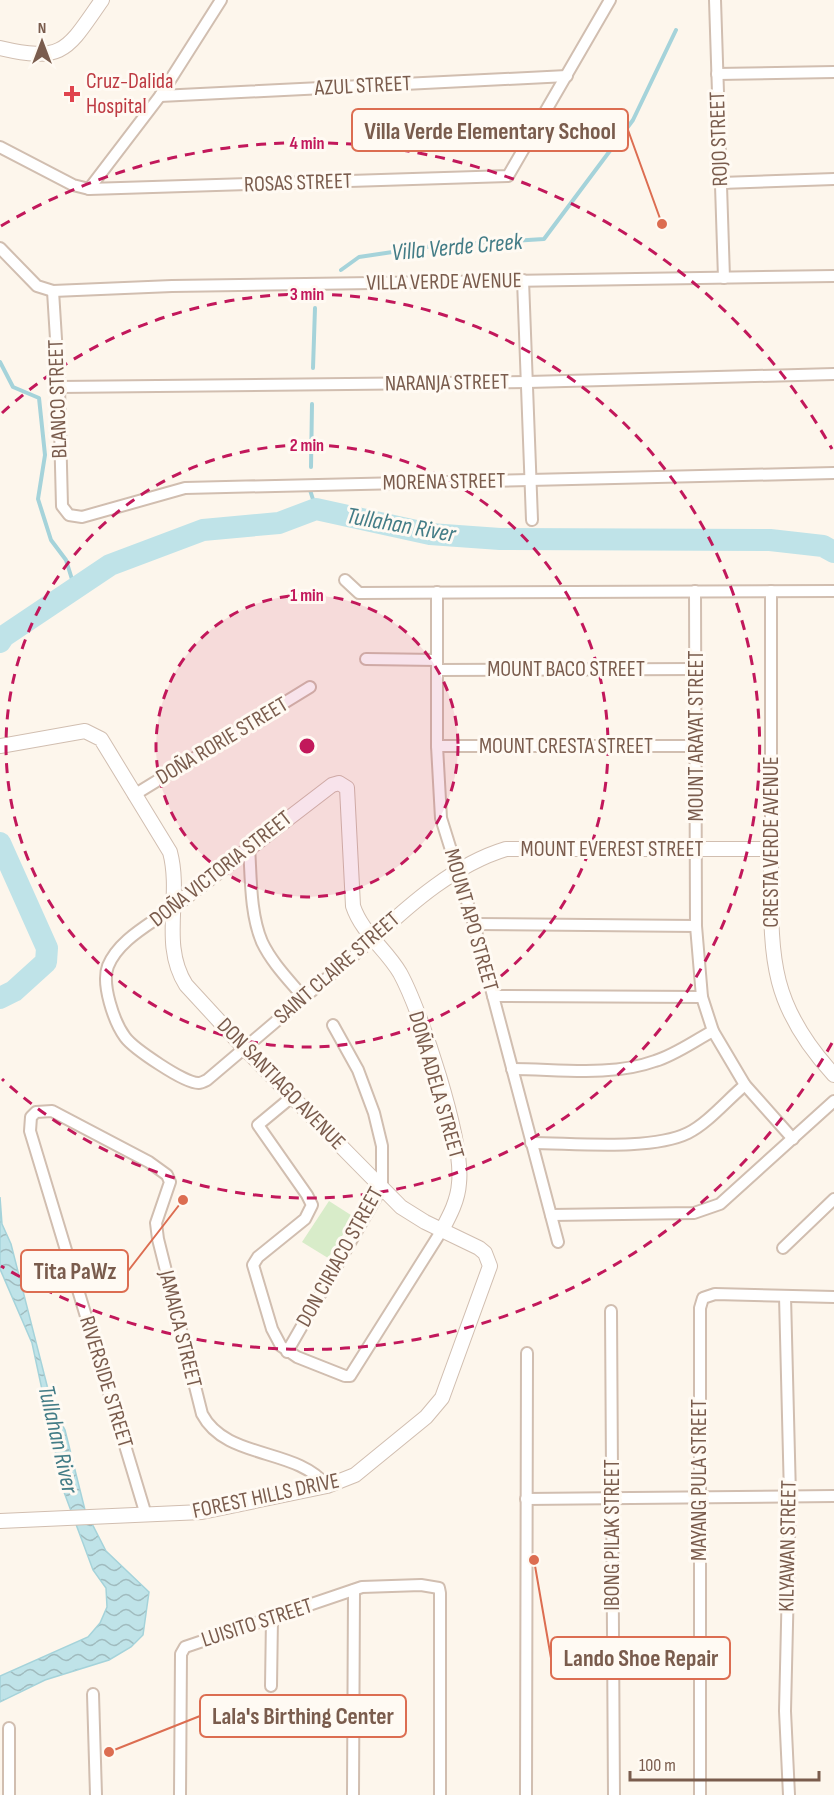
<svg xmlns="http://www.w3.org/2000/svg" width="834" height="1795" font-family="'Sofia Sans Condensed',sans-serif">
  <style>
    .grass { fill: #d8ecc9 }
    .water { fill: url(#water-waves); stroke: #a5d3da; stroke-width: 1.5 }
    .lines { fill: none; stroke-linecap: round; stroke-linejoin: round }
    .stream { stroke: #a5d3da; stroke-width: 4 }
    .river { stroke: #bfe3e8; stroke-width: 22 }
    .minor-casing { stroke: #d1beb0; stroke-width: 14 }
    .tertiary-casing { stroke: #d1beb0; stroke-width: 16 }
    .minor { stroke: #fff; stroke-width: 10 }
    .tertiary { stroke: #fff; stroke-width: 14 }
    .ring { fill: none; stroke: #c2185b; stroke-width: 3; stroke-dasharray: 10 8 }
    .health-dot { fill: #e0444e; stroke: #fffaf3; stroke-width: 2 }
    .labels { text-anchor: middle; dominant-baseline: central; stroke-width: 6; stroke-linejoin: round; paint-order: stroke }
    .health-label { font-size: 22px; fill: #be3a42; stroke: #fffaf3; text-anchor: start }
    .street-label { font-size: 22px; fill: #7a5c4d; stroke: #fffaf3 }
    .water-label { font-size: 24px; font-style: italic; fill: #437c86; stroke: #fffaf3 }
    .centre { fill: #c2185b; stroke: #fffaf3; stroke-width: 3 }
    .ring-label { font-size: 18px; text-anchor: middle; font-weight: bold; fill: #c2185b; stroke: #fffaf3; stroke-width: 6; stroke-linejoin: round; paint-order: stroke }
    .leader { fill: none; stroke: #dc6d51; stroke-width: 2 }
    .callout-dot { fill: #dc6d51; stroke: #fffaf3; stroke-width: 2 }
    .callout { fill: #fffaf3; stroke: #dc6d51; stroke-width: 2 }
    .callout-label { font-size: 24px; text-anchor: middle; font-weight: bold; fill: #7a5c4d }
  </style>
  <defs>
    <pattern id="water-waves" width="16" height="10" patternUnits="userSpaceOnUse" patternTransform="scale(1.5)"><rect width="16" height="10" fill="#bfe3e8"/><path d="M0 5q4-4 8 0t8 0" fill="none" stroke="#a0bbbe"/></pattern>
  </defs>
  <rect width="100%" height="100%" fill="#fdf6ec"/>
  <polygon class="grass" points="329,1201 354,1217 328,1258 302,1242"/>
  <polygon class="water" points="0,1197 2,1224 11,1244 52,1405 65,1430 85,1510 106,1551 149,1592 143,1635 131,1647 109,1660 45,1680 0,1702 0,1676 88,1637 100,1623 107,1607 106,1588 93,1570 64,1492 32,1343 0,1269"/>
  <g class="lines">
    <g class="stream">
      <polyline points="341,270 359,257 433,246 544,239 633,120 676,30"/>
      <polyline points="0,362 13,387 39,398 45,455 38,499 51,540 66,560 75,589"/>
      <polyline points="313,368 315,308"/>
      <polyline points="311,467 312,404"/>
      <polyline points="310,490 316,509"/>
    </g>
    <g class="river">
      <polyline points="0,642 4,636 110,565 203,530 279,523 316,509 430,534 500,539 770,540 823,546 834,552"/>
      <polyline points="0,843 47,948 46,962 14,991 0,998"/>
    </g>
    <g class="minor-casing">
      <g id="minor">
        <polyline points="715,0 724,278"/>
        <polyline points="717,74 834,72"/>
        <polyline points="160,96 567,76"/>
        <polyline points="0,147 73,185 89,189 160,96 221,0"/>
        <polyline points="721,183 834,179"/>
        <polyline points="89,189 508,176 610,0"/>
        <polyline points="0,248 37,286 53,291 172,286 834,276"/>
        <polyline points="523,280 532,520"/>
        <polyline points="53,291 59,387 62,506 69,515 82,517 185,488 834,473"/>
        <polyline points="59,387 528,382 834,374"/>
        <polyline points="345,580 359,593 834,591"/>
        <polyline points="695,591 696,926 702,997 713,1031 745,1085 793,1139"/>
        <polyline points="437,592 437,746 441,818 474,924 558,1242"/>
        <polyline points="366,659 437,660"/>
        <polyline points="437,670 696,669"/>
        <polyline points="437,746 696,746"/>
        <polyline points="134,795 310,687"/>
        <path d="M 249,846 C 251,877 250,914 262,942 C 272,963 289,980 304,998"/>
        <polyline points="771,849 771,591"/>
        <path d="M 173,907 C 151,924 119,939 108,966 C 101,984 114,1022 125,1037 C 133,1048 185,1084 199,1083 C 200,1083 205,1081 207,1080 L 373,939"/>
        <polyline points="474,924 696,926"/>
        <polyline points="493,996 702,997"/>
        <path d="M 512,1069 C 558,1069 611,1077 655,1061 C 675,1055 694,1041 713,1031"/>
        <polyline points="293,1096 258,1125 307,1195 312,1205 305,1219 258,1257 253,1265 272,1329 281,1346 297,1357 345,1376 350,1376 442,1230"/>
        <path d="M 531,1143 C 574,1143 651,1151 688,1133 C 708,1123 727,1100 745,1085"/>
        <polyline points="551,1215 694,1213 720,1204 834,1101"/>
        <polyline points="783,1248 834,1199"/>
        <polyline points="785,1296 790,1496 785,1711 789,1795"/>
        <polyline points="611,1311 614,1795"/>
        <polyline points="287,1352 382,1187 382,1146 374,1113 358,1070 333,1025"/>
        <polyline points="526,1499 834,1496"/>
        <path d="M 146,1515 L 30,1131 L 31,1117 L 36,1112 L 52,1111 L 149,1162 L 167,1175 L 170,1182 L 156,1223 L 158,1239 L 202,1414 C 226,1460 296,1447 327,1486"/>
        <polyline points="271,1686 272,1618"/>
        <polyline points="93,1694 96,1795"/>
        <polyline points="9,1728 9,1795"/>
        <polyline points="180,1795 181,1654 185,1647 362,1587 421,1585 439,1588 440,1593 440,1795"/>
        <polyline points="353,1795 354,1590"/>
        <polyline points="526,1795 527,1353"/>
        <polyline points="700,1795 700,1308 703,1298 715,1294 834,1297"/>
      </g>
    </g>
    <g class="tertiary-casing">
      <g id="tertiary">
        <path d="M 0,48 C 64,63 67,50 102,0"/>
        <path d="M 0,746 L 85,731 L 101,739 L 170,852 C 182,897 160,944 186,985 L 244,1048 L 401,1207 L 425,1222 L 479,1248 L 485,1253 L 490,1266 L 442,1398 L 426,1417 L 355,1475 L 327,1486 L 202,1512 L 0,1521"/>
        <path d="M 173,907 L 332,785 L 339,783 L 347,788 L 353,906 C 362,933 386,949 400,973 C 421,1011 464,1141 459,1183 C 458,1200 450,1215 442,1230"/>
        <path d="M 373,939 C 411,903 456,864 506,849 L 771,849 C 772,947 763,998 834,1075"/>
      </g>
    </g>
    <use href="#minor" class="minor"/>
    <use href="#tertiary" class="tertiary"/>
  </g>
  <circle cx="307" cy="746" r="151" fill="#c2185b" fill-opacity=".12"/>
  <g class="ring">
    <circle cx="307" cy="746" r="151"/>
    <circle cx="307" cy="746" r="301"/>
    <path d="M2 413A452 452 0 1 1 2 1079"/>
    <path d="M832 1043A603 603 0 0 1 1 1266M1 226A603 603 0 0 1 832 449"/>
  </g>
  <path class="health-dot" d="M69 85h6v6h6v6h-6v6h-6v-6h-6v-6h6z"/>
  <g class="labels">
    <g class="health-label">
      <text x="86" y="81">Cruz-Dalida<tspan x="86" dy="25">Hospital</tspan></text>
    </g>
    <g class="street-label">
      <text transform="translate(363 86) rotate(-3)">AZUL STREET</text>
      <text transform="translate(719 139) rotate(-92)">ROJO STREET</text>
      <text transform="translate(298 183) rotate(-2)">ROSAS STREET</text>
      <text transform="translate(444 282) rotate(-1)">VILLA VERDE AVENUE</text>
      <text transform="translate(447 383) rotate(-1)">NARANJA STREET</text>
      <text transform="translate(58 399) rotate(-92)">BLANCO STREET</text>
      <text transform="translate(444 482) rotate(-1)">MORENA STREET</text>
      <text x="566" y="669">MOUNT BACO STREET</text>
      <text transform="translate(696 736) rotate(-90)">MOUNT ARAYAT STREET</text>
      <text transform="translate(222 741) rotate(-31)">DOÑA RORIE STREET</text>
      <text x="566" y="746">MOUNT CRESTA STREET</text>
      <text transform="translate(771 842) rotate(-90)">CRESTA VERDE AVENUE</text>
      <text x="612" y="849">MOUNT EVEREST STREET</text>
      <text transform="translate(221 869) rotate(-38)">DOÑA VICTORIA STREET</text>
      <text transform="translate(471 920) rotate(74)">MOUNT APO STREET</text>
      <text transform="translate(337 968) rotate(-41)">SAINT CLAIRE STREET</text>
      <text transform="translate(281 1084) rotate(46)">DON SANTIAGO AVENUE</text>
      <text transform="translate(436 1085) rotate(74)">DOÑA ADELA STREET</text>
      <text transform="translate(340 1257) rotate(-61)">DON CIRIACO STREET</text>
      <text transform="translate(180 1329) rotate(76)">JAMAICA STREET</text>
      <text transform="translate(106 1382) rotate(73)">RIVERSIDE STREET</text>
      <text transform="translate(699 1480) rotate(-90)">MAYANG PULA STREET</text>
      <text transform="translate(266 1496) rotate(-12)">FOREST HILLS DRIVE</text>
      <text transform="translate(612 1535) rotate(-90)">IBONG PILAK STREET</text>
      <text transform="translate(788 1546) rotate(-89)">KILYAWAN STREET</text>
      <text transform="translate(257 1623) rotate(-18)">LUISITO STREET</text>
    </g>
    <g class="water-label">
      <text transform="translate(457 247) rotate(-5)">Villa Verde Creek</text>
      <text transform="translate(401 525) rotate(10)">Tullahan River</text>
      <text transform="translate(58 1439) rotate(77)">Tullahan River</text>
    </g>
  </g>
  <circle cx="307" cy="746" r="9" class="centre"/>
  <g class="ring-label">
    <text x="307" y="149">4 min</text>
    <text x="307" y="300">3 min</text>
    <text x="307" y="451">2 min</text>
    <text x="307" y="601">1 min</text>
  </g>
  <path class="leader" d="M662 224L628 130M183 1200L128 1271M534 1560L551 1658M109 1752L200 1716"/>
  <g class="callout-dot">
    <circle cx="662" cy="224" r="6"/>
    <circle cx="183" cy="1200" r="6"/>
    <circle cx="534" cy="1560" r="6"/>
    <circle cx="109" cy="1752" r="6"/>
  </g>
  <g class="callout">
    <rect x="352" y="109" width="276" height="42" rx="6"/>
    <rect x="21" y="1250" width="107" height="42" rx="6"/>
    <rect x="551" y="1637" width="179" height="42" rx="6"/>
    <rect x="200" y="1695" width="206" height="42" rx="6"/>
  </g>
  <g class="callout-label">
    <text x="490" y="139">Villa Verde Elementary School</text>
    <text x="75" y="1279">Tita PaWz</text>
    <text x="641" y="1666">Lando Shoe Repair</text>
    <text x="303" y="1724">Lala's Birthing Center</text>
  </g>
  <g transform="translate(42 42)" stroke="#fffaf3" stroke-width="4.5" paint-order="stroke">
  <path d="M0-4.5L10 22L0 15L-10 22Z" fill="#7a5c4d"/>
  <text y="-9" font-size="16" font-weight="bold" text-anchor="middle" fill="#7a5c4d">N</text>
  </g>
  <path d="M630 1771v9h189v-9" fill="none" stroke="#7a5c4d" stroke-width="3"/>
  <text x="639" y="1771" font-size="18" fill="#7a5c4d" stroke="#fffaf3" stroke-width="4.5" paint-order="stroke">100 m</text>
</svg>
